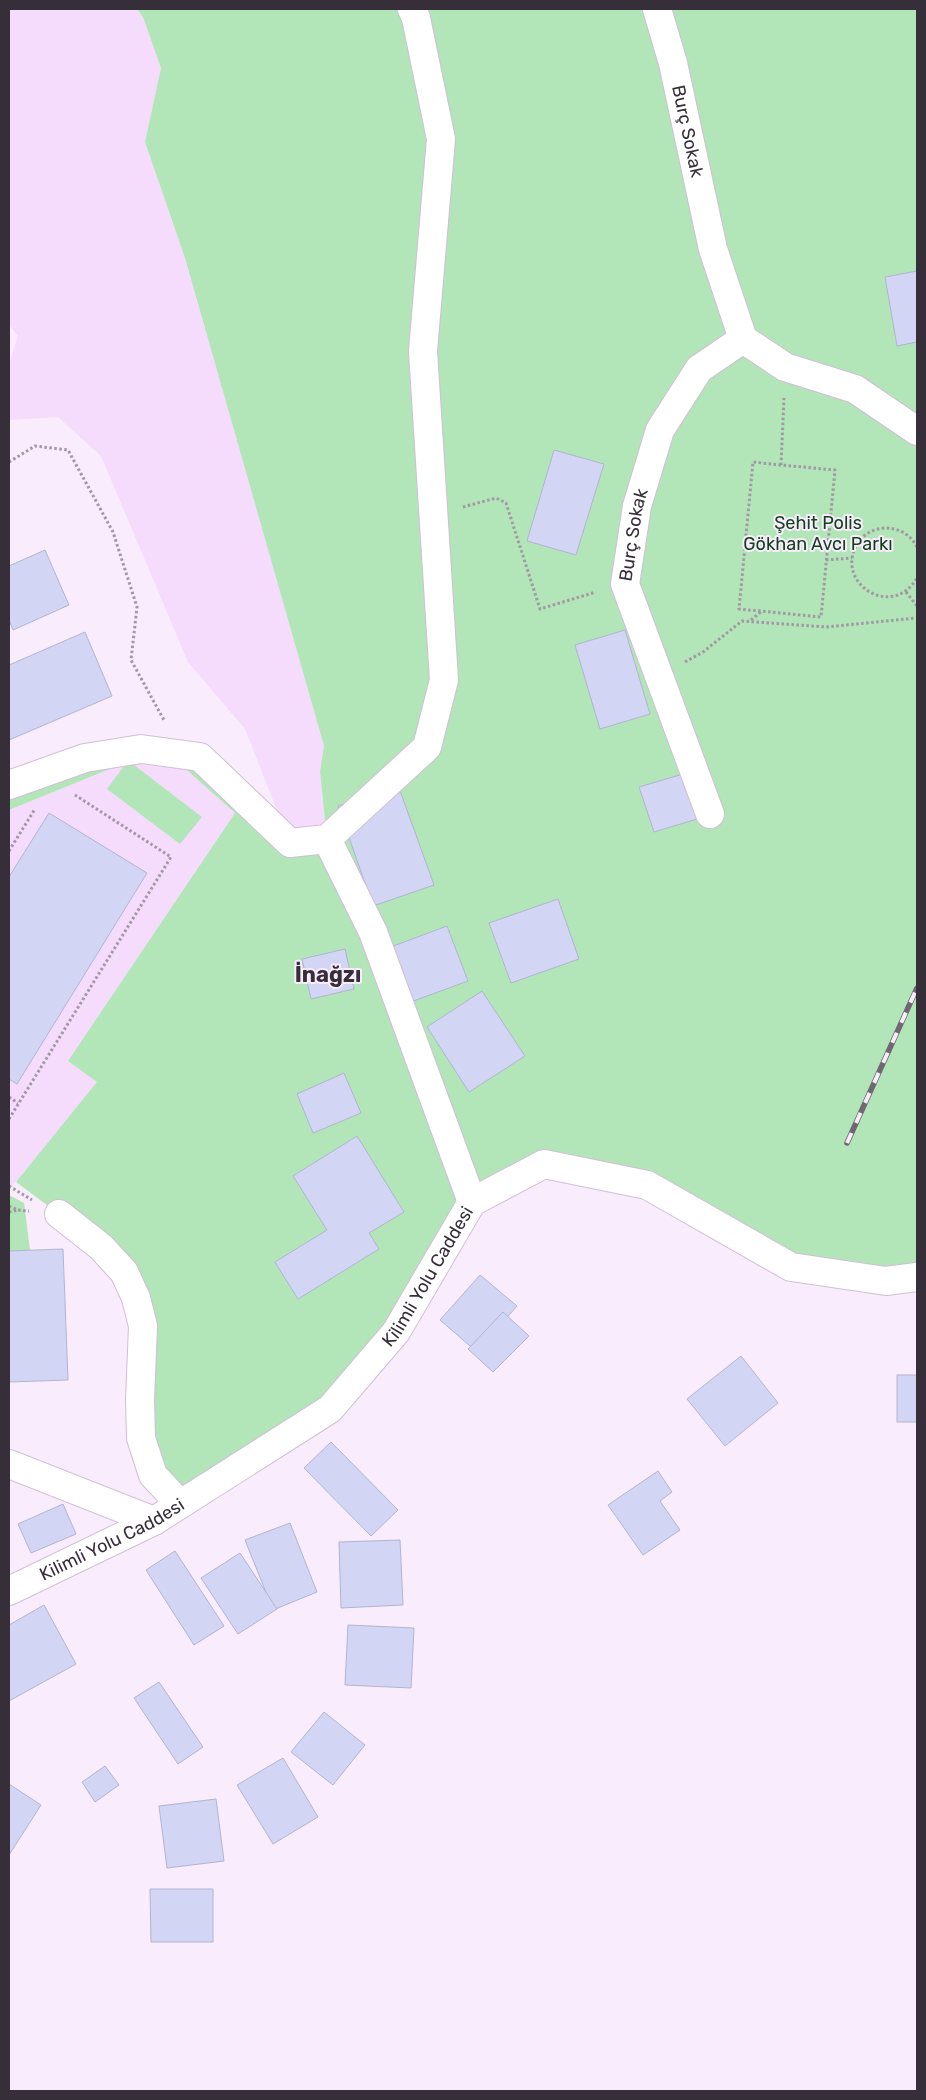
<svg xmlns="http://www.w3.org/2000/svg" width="926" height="2100" font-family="Rubik,sans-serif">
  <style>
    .built { fill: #f5dcfd }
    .green { fill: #b2e5b7 }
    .building { fill: #d2d5f3; stroke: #b1b4d1 }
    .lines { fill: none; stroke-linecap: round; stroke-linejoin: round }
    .street-casing { stroke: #d2bed8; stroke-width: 30 }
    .secondary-casing { stroke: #d2bed8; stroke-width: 30 }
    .path { stroke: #a297a4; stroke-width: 3; stroke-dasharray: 2.5 2.5; stroke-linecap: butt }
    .street { stroke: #fff; stroke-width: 28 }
    .secondary { stroke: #fff; stroke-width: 28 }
    .rail-casing { stroke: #706773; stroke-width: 5.5 }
    .rail { stroke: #f9ecfc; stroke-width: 4; stroke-dasharray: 11; stroke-linecap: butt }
    .labels { text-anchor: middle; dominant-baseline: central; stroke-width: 4; stroke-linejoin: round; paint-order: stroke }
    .street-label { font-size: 18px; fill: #362e38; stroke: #f9ecfc }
    .park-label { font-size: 18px; fill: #12411c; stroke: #f9ecfc }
    .district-label { font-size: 22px; font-weight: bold; fill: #362e38; stroke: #f9ecfc }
  </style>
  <rect width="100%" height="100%" fill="#f9ecfc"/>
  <g class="built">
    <polygon points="9,9 137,9 143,17 161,68 145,142 185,258 324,746 320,773 327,839 290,843 245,729 188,662 101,456 58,417 9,420 9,364 18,336 9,325"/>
    <polygon points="127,762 180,764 235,813 68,1061 98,1082 9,1190 9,810"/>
  </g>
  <g class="green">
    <polygon points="137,9 917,9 917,1277 791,1267 647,1185 544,1164 472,1202 330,1409 180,1504 153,1475 136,1298 59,1214 16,1182 97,1082 68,1061 235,813 180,764 130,762 202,817 180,844 107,789 127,762 9,810 9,785 85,758 200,757 290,843 327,839 320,772 324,746 185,258 145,142 161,68 143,17"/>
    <polygon points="9,1195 24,1203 30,1250 9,1251"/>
  </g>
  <g class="building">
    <polygon points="917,271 917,342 897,346 885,277"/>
    <polygon points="554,450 604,464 576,555 527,541"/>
    <polygon points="45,550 69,605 13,630 9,620 9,566"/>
    <polygon points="625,630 650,714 600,729 575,645"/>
    <polygon points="85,632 112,696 9,740 9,665"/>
    <polygon points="683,774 697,819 654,832 639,787"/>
    <polygon points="398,785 434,885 373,906 338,806"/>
    <polygon points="49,813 147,873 17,1084 9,1079 9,877"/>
    <polygon points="558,899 579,959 511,983 489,923"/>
    <polygon points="447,926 468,981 408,1003 388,948"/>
    <polygon points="345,949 354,989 311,999 302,959"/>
    <polygon points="482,991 525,1056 469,1092 427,1027"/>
    <polygon points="344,1073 361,1113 313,1133 297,1094"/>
    <polygon points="357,1136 404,1212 369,1233 379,1249 298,1299 275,1262 327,1230 293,1176"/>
    <polygon points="63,1249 68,1380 9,1382 9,1251"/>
    <polygon points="480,1275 517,1306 477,1352 440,1320"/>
    <polygon points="503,1312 529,1336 493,1372 468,1349"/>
    <polygon points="741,1356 778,1403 725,1446 687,1399"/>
    <rect x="897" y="1375" width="20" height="47"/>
    <polygon points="331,1442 398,1510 371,1536 304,1468"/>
    <polygon points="658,1471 672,1492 660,1501 680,1530 643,1555 608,1505"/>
    <polygon points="63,1504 76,1534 31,1553 18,1524"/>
    <polygon points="290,1523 317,1592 273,1610 245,1540"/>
    <polygon points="400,1540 403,1605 341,1608 339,1542"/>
    <polygon points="175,1551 224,1626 194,1645 146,1570"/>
    <polygon points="240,1553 277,1609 238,1634 201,1578"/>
    <polygon points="44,1605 76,1664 9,1701 9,1625"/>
    <polygon points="348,1625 414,1628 411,1688 345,1685"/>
    <polygon points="159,1682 203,1747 178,1764 134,1698"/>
    <polygon points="324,1712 365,1745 333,1785 291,1752"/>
    <polygon points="283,1758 318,1817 273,1844 237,1785"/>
    <polygon points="105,1766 119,1785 95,1802 82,1782"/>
    <polygon points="9,1784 41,1805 9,1855"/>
    <polygon points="216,1799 224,1861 167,1868 159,1806"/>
    <polygon points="150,1889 213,1889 213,1942 151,1942"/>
  </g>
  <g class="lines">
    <g class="street-casing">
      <g id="street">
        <path id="s1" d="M 657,9 L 673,63 L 713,249 L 743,339 L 785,367 L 855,389 L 917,431"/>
        <polyline points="9,785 85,758 141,749 200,757 290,843 327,839 427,747 444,680 423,351 441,139 416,18 412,9"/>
        <path id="s2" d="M 710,814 L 625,584 L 637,506 L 660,430 L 699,369 L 743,339"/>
        <polyline points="327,839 373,932 472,1202"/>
        <polyline points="59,1214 101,1247 124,1272 136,1298 143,1326 140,1400 141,1438 153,1475 180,1504"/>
        <polyline points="9,1464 154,1521"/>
      </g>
    </g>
    <g class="secondary-casing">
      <g id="secondary">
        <path id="s3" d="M 9,1591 L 154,1521 L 330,1409 L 396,1332 L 472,1202 L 544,1164 L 647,1185 L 791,1267 L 886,1281 L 917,1277"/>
      </g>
    </g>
    <g class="path">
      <polyline points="9,462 35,446 68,450 113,532 137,607 131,660 165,722"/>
      <polyline points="781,465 753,462 739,609 821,617 835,470 781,465 784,398"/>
      <polyline points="463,507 496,498 506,503 540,609 596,592"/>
      <path d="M 917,547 C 911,535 899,528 886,528 C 876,528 865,533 859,541 C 831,582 892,621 917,578"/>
      <polyline points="826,560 852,558"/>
      <polyline points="906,592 917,606"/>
      <polyline points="751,620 762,611"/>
      <polyline points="685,662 703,652 742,621 826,627 917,618"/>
      <polyline points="9,851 35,809"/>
      <polyline points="9,1097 18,1103"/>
      <polyline points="9,1119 171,857 75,795"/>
      <polyline points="9,1186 32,1200"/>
      <polyline points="9,1206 18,1210 29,1211"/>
      <polyline points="9,1212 18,1210"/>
    </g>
    <use href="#street" class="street"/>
    <use href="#secondary" class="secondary"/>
    <g class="rail-casing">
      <polyline id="rail" points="847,1143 917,988"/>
    </g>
    <use href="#rail" class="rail"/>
  </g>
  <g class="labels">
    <g class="street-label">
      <text stroke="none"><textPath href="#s1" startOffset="126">Burç Sokak</textPath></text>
      <text stroke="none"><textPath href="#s2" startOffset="295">Burç Sokak</textPath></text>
      <text stroke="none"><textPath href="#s3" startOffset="535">Kilimli Yolu Caddesi</textPath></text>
      <text stroke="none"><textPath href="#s3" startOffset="115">Kilimli Yolu Caddesi</textPath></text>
    </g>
    <g class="park-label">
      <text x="818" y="523">Şehit Polis<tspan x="818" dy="21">Gökhan Avcı Parkı</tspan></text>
    </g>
    <g class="district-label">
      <text x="328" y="974">İnağzı</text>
    </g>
  </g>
  <rect width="926" height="2100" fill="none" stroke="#362e38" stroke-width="20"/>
</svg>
